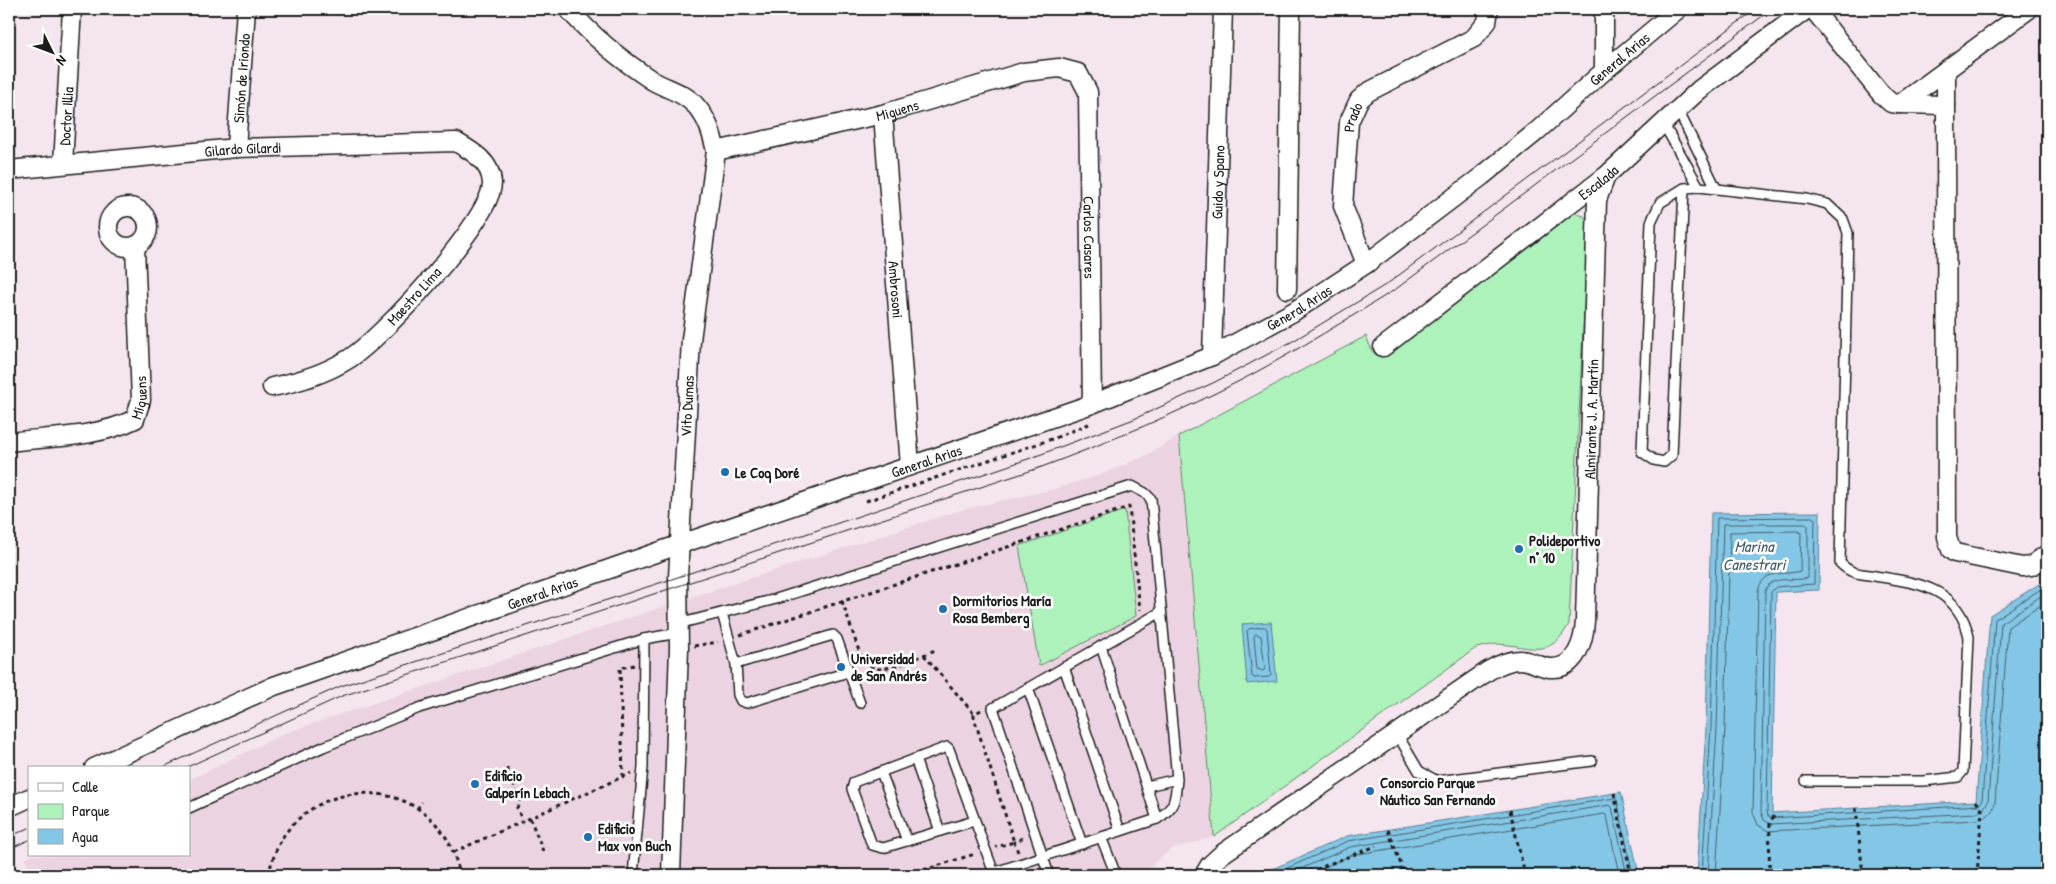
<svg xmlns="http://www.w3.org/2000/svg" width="2056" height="884" font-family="'Patrick Hand',sans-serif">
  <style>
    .built { fill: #ecd3e2 }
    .green { fill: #adf1bb; stroke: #64866c }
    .water { fill: #84c6e5; stroke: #5a8295 }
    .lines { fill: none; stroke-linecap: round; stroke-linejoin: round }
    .shore { stroke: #46606c; stroke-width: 1 }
    .service-casing { stroke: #1c1c1c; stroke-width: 12 }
    .minor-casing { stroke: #1c1c1c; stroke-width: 21 }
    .path { stroke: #1c1c1c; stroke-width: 3; stroke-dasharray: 4 4; stroke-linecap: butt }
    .service { stroke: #fff; stroke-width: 9 }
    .minor { stroke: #fff; stroke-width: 18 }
    .tram { stroke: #1c1c1c; stroke-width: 1 }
    .poi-dot { fill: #1f6fb2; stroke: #fff; stroke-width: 2 }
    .labels { text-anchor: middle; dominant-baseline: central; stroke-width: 5; stroke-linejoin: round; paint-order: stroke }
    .street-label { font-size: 15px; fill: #1c1c1c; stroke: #fff }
    .poi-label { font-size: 15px; font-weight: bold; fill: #1c1c1c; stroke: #fff; text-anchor: start }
    .water-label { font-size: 16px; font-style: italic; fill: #46606c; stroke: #fff }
  </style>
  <rect width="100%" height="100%" fill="#f4e5ee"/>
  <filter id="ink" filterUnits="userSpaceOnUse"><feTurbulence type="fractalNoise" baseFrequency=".02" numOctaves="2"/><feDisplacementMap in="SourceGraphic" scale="10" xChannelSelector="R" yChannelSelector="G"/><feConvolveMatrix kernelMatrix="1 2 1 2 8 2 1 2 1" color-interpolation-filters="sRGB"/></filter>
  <g filter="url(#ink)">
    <polygon class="built" points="1179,436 1214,837 1171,849 1140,875 32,875 25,859 32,855 189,855 189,780 285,733 680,601 964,509 1051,490 1100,475 1143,457"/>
    <g class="green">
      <path d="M 1574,213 L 1584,216 L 1588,225 L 1569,624 C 1550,660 1531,646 1499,644 C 1492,644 1483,647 1476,648 L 1214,837 L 1179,436 L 1366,336 L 1372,351 L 1379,357 L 1388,356 Z"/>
      <polygon points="1125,510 1136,616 1039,666 1019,546"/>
    </g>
    <g class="water">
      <polygon points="1820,512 1819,590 1776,592 1772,813 1976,801 1990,615 2047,579 2047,875 1697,875 1706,728 1711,513"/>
      <polygon points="1271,622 1277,681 1247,684 1242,624"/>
      <polygon points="1621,792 1639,875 1259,875 1347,836"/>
    </g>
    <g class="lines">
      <g class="shore">
        <polygon points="1265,627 1267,629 1271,675 1269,677 1254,678 1252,676 1247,631 1249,629"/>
        <polygon points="1256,634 1261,636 1265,669 1263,671 1257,669 1254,637"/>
        <polyline points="1272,875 1348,841 1615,798 1617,800 1633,875"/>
        <polyline points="1287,875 1350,847 1610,805 1612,807 1627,875"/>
        <polyline points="1306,875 1352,855 1604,814 1607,816 1619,875"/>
        <polyline points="1702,875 1711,728 1717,518 1812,517 1815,519 1814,584 1776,587 1771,592 1767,811 1768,816 1772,818 1979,805 1982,801 1995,619 2047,585"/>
        <path d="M 1708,875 L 1717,728 L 1723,524 L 1806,524 L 1808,526 L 1808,578 C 1794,582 1771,574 1765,591 L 1761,812 L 1764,820 L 1771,824 L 1976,813 L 1983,810 L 1988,801 L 2001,623 L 2047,592"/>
        <path d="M 1716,875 L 1725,729 L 1730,532 L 1798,531 L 1801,533 L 1800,571 C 1784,576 1762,568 1758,592 L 1753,812 L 1758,825 L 1768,831 L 1976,820 C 1987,818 1993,813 1995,803 L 2008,627 L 2047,601"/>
      </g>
      <g class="service-casing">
        <g id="service">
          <polyline points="1678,110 1716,188"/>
          <polyline points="1663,123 1699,187"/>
          <path d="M 1684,188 L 1672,455 L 1664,462 L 1654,460 L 1642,452 L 1651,222 L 1660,203 L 1684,188 L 1699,187 L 1807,199 L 1827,204 L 1843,219 L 1848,233 L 1840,563 C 1852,575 1859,573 1875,576 C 1918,583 1958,587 1969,637 L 1963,771 L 1958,777 L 1924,781 L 1806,781"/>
          <polyline points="722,613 736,664 738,695 741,701 747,703 848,672"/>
          <path d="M 678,624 L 776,599 L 1132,486 L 1145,493 L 1151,499 L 1177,779 C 1175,800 1176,807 1157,819 L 986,875"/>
          <polyline points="1101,646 1157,819"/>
          <polyline points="736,664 833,635 837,639 860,703"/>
          <polyline points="1064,667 1120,831"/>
          <polyline points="1028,688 1082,844"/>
          <polyline points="1397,734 1419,771 1437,781 1592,761"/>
          <polyline points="915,759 940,831"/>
          <polyline points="881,772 907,841"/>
          <polyline points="1147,786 1177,779"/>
          <polyline points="189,808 323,747 419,708 644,639"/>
          <polyline points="974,821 883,848 872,845 852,789 854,782 947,747 949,749 994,873"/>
          <polyline points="1101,837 1116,875"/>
          <polyline points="633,875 643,767 644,639 678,633"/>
          <polyline points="1049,875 993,708 1161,612"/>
        </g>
      </g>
      <g class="minor-casing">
        <g id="minor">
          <path d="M 568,9 C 593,37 621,60 653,81 C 667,89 685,93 696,106 C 708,119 712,134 716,151 L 691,340 L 678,577 L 679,648 L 671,875"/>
          <polyline points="1604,9 1604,71"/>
          <polyline points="1813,9 1881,94 1891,103 1900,104 2029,9"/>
          <polyline points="1900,104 1946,105 1946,70"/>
          <polyline points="1946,105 1947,537 1951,550 1955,553 2022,567 2031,566 2047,554"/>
          <path id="s1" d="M 883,114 L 910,466"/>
          <path id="s2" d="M 236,148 L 246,9"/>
          <path id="s3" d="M 716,151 L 883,114 L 1024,72 L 1059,68 L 1078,73 L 1088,92 L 1092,404"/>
          <path id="s4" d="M 63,164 L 72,9"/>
          <path id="s5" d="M 9,170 L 236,148 L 456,142 C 472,151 491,162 492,183 C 493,218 380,341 347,360 C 324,374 298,382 272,387"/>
          <circle cx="128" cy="227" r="20"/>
          <path id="s6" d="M 1366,264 L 1343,206 L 1349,122 L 1359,100 L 1368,92 L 1474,38 L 1487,22 L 1489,9"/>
          <polyline points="1287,289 1291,9"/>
          <path id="s7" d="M 1383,347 L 1606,176 L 1699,90 L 1807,9"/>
          <path id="s8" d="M 1212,356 L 1223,9"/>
          <path id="s9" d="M 9,442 C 50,437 97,438 135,419 L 141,400 L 135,246"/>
          <path id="s10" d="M 94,768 L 274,686 L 681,544 L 1092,404 L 1212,356 L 1293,312 L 1366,264 L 1482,176 L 1536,132 L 1604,71 L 1678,9"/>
          <polyline points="9,807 29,798"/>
          <path id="s11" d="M 1204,875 L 1210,865 L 1222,854 L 1488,671 C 1498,665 1508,660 1520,660 C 1530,660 1540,667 1550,668 C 1576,670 1584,641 1585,621 L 1597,200 L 1606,176"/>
        </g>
      </g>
      <g class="path">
        <polyline points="866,501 1052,439 1089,424"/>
        <path d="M 842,601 L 861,657 C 865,661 868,666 873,668 C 886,673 921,656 935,650"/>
        <polyline points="740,635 1129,507 1140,610"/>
        <polyline points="694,646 718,642"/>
        <polyline points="924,655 974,714"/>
        <polyline points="981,710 974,714 974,718 1014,842 996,847"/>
        <polyline points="507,768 520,800 517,808 522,820"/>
        <polyline points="623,777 620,668 634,665"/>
        <polyline points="1614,793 1631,875"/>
        <polyline points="1976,801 1982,810 1977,875"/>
        <polyline points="1856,808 1863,875"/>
        <polyline points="417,809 422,802"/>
        <polyline points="1510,810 1525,875"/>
        <polyline points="530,818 543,851"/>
        <polyline points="1388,830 1405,875"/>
        <polyline points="454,852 631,773"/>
        <polyline points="1018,852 1014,842 1025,837"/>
        <polyline points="1270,871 1272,875"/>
        <path d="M 268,875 C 273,859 277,843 288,830 C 327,782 402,780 441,830 C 451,843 456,859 460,875"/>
        <polyline points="908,875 975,854"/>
        <polyline points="1301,875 1376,846"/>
        <polyline points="1769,875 1770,822 1776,813"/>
      </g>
      <use href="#service" class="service"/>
      <use href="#minor" class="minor"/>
      <g class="tram">
        <polyline points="161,768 341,686 678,577 1031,458 1134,419 1215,382 1293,341 1387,284 1756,9"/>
        <path d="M 185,768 L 342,696 L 1039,468 C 1111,441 1181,412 1249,376 C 1299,349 1348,319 1396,289 L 1772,9"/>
        <polyline points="9,837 29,828"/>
        <polyline points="9,849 29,840"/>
      </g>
    </g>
  </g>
  <g class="poi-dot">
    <circle cx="725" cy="472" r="5"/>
    <circle cx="1519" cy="549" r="5"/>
    <circle cx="943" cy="609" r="5"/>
    <circle cx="841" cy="667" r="5"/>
    <circle cx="475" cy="784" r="5"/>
    <circle cx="1370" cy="791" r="5"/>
    <circle cx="588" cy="837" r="5"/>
  </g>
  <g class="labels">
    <g class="street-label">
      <text stroke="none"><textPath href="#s10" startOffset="1698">General Arias</textPath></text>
      <text stroke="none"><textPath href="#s2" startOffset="70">Simón de Iriondo</textPath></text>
      <text stroke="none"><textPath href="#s3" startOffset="186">Miguens</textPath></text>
      <text stroke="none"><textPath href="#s4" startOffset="48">Doctor Illia</textPath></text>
      <text stroke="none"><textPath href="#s6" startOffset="152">Prado</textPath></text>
      <text stroke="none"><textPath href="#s5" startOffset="235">Gilardo Gilardi</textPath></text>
      <text stroke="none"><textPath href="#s7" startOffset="271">Escalada</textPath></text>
      <text stroke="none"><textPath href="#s8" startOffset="174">Guido y Spano</textPath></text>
      <text stroke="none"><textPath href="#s3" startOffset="540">Carlos Casares</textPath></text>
      <text stroke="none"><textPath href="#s1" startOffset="176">Ambrosoni</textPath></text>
      <text transform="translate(414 296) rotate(-48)">Maestro Lima</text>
      <text stroke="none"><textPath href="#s10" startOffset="1292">General Arias</textPath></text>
      <text stroke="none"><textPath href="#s9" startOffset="151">Miguens</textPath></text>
      <text transform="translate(687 406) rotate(-87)">Vito Dumas</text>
      <text stroke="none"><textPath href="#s11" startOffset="684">Almirante J. A. Martín</textPath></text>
      <text stroke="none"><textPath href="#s10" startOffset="888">General Arias</textPath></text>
      <text stroke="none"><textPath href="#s10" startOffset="482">General Arias</textPath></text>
    </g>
    <g class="poi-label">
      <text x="735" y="472">Le Coq Doré</text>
      <text x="1529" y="540">Polideportivo<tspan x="1529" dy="17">n° 10</tspan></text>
      <text x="953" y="600">Dormitorios María<tspan x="953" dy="17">Rosa Bemberg</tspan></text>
      <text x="851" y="658">Universidad<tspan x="851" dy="17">de San Andrés</tspan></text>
      <text x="485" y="775">Edificio<tspan x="485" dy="17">Galperín Lebach</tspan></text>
      <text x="1380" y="782">Consorcio Parque<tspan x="1380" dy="17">Náutico San Fernando</tspan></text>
      <text x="598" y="828">Edificio<tspan x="598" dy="17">Max von Buch</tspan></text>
    </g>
    <g class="water-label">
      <text x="1754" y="546">Marina<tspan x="1754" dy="18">Canestrari</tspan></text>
    </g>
  </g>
  <rect width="2056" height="884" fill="none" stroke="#fff" stroke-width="30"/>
  <rect x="15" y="15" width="2026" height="854" fill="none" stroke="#1c1c1c" stroke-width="2" filter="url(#ink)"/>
  <rect x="28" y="766" width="162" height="90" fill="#ffffff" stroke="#a4a4a4"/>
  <rect x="38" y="783" width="25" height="8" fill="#ffffff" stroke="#a4a4a4"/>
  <text x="72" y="792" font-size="15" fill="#1c1c1c">Calle</text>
  <rect x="38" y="804" width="25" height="15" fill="#adf1bb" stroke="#a4a4a4"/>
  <text x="72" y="816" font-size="15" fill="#1c1c1c">Parque</text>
  <rect x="38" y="829" width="25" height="15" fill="#84c6e5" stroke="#a4a4a4"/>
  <text x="72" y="842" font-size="15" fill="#1c1c1c">Agua</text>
  <g transform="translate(52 52) rotate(132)" stroke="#ffffff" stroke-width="4" paint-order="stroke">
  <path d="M0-4L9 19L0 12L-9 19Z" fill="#1c1c1c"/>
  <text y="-8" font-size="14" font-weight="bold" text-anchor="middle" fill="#1c1c1c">N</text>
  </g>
</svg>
